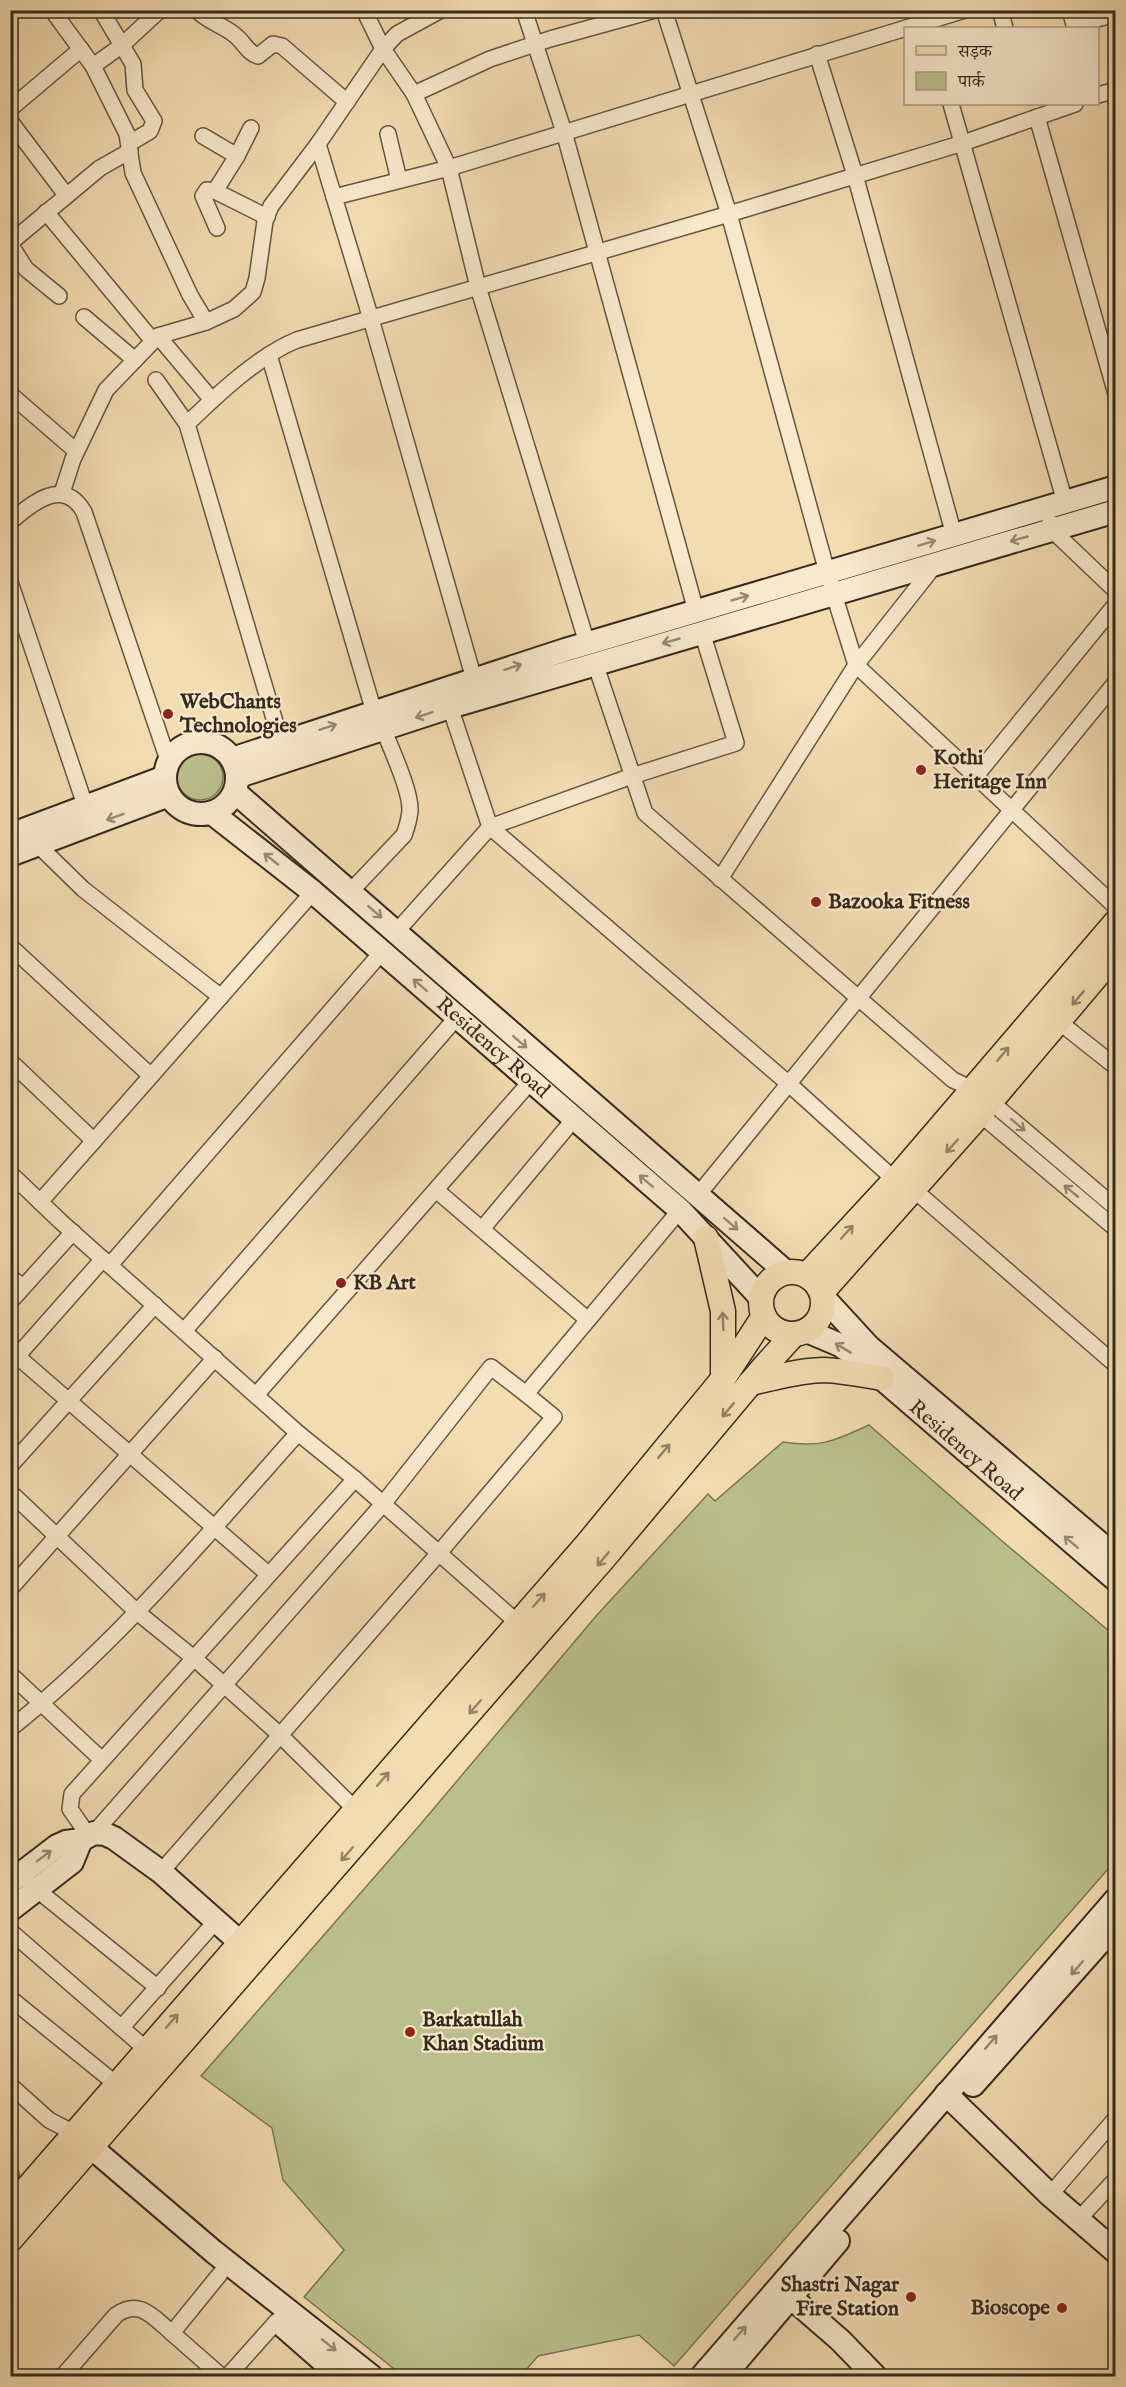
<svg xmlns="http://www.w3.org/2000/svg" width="1126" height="2387" font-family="'IM FELL English','Noto Serif Devanagari',serif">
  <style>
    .green { fill: #bac08d; stroke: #787555; stroke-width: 1.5 }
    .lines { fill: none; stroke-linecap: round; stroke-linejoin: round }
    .street-casing { stroke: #655642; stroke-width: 18 }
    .secondary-casing { stroke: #352a1d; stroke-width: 26 }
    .primary-casing { stroke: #352a1d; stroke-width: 27 }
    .street { stroke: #f8e8cc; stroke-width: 15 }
    .secondary { stroke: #f8e8cc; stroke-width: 22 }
    .primary { stroke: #f4dcb1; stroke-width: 24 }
    .oneway { stroke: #968974 }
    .oneway2 { stroke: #948367 }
    .poi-dot { fill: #8f2418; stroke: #f8e8cc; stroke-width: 2 }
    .labels { text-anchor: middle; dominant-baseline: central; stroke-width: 4.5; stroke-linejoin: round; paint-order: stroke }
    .poi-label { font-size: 21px; font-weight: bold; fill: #352a1d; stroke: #f8e8cc; text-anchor: start }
    .street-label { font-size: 21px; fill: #352a1d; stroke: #f8e8cc }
  </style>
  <rect width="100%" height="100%" fill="#f4dcb1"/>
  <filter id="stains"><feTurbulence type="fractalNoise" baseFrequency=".00333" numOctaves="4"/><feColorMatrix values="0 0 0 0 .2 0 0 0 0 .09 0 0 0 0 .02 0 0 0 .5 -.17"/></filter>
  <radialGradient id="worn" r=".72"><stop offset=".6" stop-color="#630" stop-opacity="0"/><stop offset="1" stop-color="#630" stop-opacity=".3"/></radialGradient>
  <g class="green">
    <circle cx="200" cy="777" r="23"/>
    <path d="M 869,1425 L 1002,1541 L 1115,1636 L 1115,1861 L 674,2366 L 639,2335 L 538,2356 L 521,2376 L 403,2376 L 304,2297 L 344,2250 L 283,2180 L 272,2128 L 201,2076 L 419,1826 L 597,1615 L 708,1494 L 715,1501 L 783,1442 C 821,1448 834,1441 869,1425 Z"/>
  </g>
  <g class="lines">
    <g class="street-casing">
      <g id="street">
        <polyline points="52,10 93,66 127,134 133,173 190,295 206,322"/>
        <polyline points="101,10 133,64 135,90 154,121 150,131 130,143"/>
        <path d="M 197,10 C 208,23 225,25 237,37 C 245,44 248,53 258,56 L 273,44 L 282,46 L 347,102"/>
        <polyline points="364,10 383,49 414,94"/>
        <polyline points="524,10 564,132 696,611"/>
        <polyline points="664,10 729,214 827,572 856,665 1116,907"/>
        <polyline points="1000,10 1005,28"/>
        <polyline points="1070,10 1074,25 1116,14"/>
        <polyline points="817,54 855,175 954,535"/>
        <polyline points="93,66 121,46 160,10"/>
        <polyline points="1098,95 1116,90"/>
        <polyline points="951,104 1065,502"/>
        <polyline points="10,109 81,49"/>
        <polyline points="1037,117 1116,394"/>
        <polyline points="10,121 66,195"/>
        <polyline points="388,134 399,180"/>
        <polyline points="203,136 237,156 215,191"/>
        <polyline points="318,144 371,319 474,679"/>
        <polyline points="237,156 251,128"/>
        <polyline points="334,197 449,168 965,10"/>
        <polyline points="46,212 153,341"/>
        <polyline points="217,228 203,196 207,190 215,191 267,217"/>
        <polyline points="10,243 100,168 130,151"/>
        <polyline points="10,244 26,269 59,296"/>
        <polyline points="84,317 135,360"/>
        <polyline points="158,336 212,400"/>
        <polyline points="269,355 374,712"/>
        <polyline points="156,380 187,424"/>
        <polyline points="10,394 76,451"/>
        <polyline points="62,493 73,459 106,390 158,336 206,322 234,309 253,292 257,278 265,221 271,206 318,144 383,49 397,34 441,10"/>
        <path d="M 10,522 C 33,502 64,477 84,512 L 169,763"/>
        <polyline points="1050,522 1052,530 1116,591"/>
        <polyline points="10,582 86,808"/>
        <polyline points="587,643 478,287 449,168 414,94 490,59 550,39 655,10"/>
        <polyline points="595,663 645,813 953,1080 973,1089 990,1101 1116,1208"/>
        <polyline points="450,707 490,827 789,1084 895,1180"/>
        <path d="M 281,742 L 187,424 C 216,396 259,355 297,340 L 729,214 L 963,143 L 1075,104"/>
        <polyline points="975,777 1116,604"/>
        <polyline points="38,845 83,889 221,997"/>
        <polyline points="720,879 856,665 935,565"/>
        <path d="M 351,891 L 404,835 C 407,827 409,820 410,811 C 411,791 391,749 383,728"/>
        <polyline points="397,931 490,827 632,776 736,743 702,632"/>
        <polyline points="10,946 151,1076"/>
        <polyline points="1058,1021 1116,1067"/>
        <polyline points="10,1061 94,1141"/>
        <polyline points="974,1109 1116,1229"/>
        <polyline points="10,1173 60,1221 298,1433 355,1479 518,1623"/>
        <polyline points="913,1189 1116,1365"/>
        <polyline points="436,1190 588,1320"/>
        <polyline points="698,1195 1116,682"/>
        <polyline points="40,1202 313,892"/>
        <polyline points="482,1229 574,1119"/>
        <polyline points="110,1265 382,952"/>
        <polyline points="10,1277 23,1287"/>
        <polyline points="10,1302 73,1232"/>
        <polyline points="184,1331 457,1017"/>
        <polyline points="10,1350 268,1574"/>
        <polyline points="12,1362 103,1259"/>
        <polyline points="256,1395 531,1081"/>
        <polyline points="10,1466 155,1305"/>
        <polyline points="10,1492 137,1612 195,1659 280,1735 361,1815"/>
        <polyline points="10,1589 215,1358"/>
        <polyline points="10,1674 101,1759"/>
        <path d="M 10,1729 C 118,1643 207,1535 298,1433"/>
        <polyline points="94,1833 383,1504 491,1367 526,1394 680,1210"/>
        <polyline points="88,1835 70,1809 72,1794 355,1479"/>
        <polyline points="161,1872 439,1553 554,1417 526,1394"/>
        <polyline points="30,1884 158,1988"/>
        <polyline points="10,1931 147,2050"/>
        <polyline points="10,1998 116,2084"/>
        <polyline points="122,2027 216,1921"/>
        <polyline points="10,2085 49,2120 74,2133"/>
        <polyline points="10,2175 11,2175"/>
        <polyline points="1050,2195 1116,2118"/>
        <polyline points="1078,2220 1116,2179"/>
        <polyline points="220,2274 172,2333 221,2376"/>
        <path d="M 63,2376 L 116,2315 C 140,2298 154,2318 172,2333"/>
        <polyline points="228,2376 277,2321"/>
      </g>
    </g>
    <g class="secondary-casing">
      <g id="secondary">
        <circle cx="201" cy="778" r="36"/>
        <polyline points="232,759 565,650 1116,487"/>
        <polyline points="239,776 450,707 1116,511"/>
        <polyline points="235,792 786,1272"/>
        <path id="s1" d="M 212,813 L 313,892 L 680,1210 L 761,1298"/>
        <polyline points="10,835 165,777"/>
        <polyline points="10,855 169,795"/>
        <polyline points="824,1298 869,1347 1116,1557"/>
        <path id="s2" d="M 807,1331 L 840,1345 L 858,1358 L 1116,1580"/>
        <polyline points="10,1882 57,1846 66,1842 81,1840 94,1833 105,1834 114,1838 161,1872 241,1943"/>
        <polyline points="10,1910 72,1862 81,1840"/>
        <polyline points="973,2085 1116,1924"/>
        <polyline points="946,2094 1050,2195 1116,2252"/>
        <polyline points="78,2136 214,2252 371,2376"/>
        <polyline points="780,2288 840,2340 875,2376"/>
        <polyline points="283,2326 340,2376"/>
        <polyline points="702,2376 1116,1899"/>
        <polyline points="724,2376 838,2241"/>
      </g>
    </g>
    <g class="primary-casing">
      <g id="primary">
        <polyline points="706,1238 723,1311 723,1379"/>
        <circle cx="792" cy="1303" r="31"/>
        <polyline points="807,1275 895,1180 1116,922"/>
        <polyline points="822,1292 980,1114 1116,953"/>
        <path d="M 750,1383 C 775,1378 800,1370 825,1370 C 845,1371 863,1375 882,1378"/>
        <polyline points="10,2208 588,1543 723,1379 764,1316"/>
        <polyline points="10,2240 603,1559 764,1367 794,1334"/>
      </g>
    </g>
    <use href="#street" class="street"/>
    <use href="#secondary" class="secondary"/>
    <use href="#primary" class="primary"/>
  </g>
  <defs><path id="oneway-shaft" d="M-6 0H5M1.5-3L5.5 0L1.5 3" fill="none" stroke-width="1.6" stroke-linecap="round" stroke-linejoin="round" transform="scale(1.5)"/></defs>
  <g class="oneway">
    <use href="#oneway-shaft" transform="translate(1019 539) rotate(164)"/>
    <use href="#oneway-shaft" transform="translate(927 543) rotate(-17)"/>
    <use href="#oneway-shaft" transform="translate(740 598) rotate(-16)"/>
    <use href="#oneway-shaft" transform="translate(671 641) rotate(164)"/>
    <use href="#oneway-shaft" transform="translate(513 667) rotate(-18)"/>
    <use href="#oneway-shaft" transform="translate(424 715) rotate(162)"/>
    <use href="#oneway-shaft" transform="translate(328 727) rotate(-18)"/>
    <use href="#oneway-shaft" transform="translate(115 817) rotate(160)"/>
    <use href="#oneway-shaft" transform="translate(271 859) rotate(-142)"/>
    <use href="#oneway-shaft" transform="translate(375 912) rotate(41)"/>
    <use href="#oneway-shaft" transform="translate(420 985) rotate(-139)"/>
    <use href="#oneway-shaft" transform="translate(520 1042) rotate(41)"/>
    <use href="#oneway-shaft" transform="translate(1018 1125) rotate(41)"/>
    <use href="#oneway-shaft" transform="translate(646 1181) rotate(-139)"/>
    <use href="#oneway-shaft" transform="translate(1071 1191) rotate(-140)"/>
    <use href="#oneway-shaft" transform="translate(731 1224) rotate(41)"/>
    <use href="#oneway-shaft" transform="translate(843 1348) rotate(-149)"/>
    <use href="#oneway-shaft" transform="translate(1071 1542) rotate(-139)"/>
    <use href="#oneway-shaft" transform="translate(44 1856) rotate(-37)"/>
    <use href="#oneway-shaft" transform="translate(1077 1968) rotate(131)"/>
    <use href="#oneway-shaft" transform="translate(991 2042) rotate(-49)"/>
    <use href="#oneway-shaft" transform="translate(740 2333) rotate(-49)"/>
    <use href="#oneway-shaft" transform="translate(329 2345) rotate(39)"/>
  </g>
  <g class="oneway2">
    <use href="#oneway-shaft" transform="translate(1078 998) rotate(130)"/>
    <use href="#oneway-shaft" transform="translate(1003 1054) rotate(-50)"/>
    <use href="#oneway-shaft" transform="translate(952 1146) rotate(132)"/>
    <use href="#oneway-shaft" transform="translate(847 1232) rotate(-48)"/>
    <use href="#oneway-shaft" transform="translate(723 1321) rotate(-92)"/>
    <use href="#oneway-shaft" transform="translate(728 1410) rotate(130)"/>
    <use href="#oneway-shaft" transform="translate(664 1451) rotate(-50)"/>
    <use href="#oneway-shaft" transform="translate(603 1559) rotate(130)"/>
    <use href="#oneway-shaft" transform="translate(539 1600) rotate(-49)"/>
    <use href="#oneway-shaft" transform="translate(475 1707) rotate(131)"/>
    <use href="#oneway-shaft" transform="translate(383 1779) rotate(-49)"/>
    <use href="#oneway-shaft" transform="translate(347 1854) rotate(131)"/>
    <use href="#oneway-shaft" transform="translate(172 2021) rotate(-49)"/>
  </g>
  <g class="poi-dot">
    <circle cx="168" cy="714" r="6"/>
    <circle cx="921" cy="770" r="6"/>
    <circle cx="816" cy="902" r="6"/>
    <circle cx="341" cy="1283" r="6"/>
    <circle cx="410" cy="2032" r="6"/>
    <circle cx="911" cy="2297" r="6"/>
    <circle cx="1062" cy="2308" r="6"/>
  </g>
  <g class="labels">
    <g class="poi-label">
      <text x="180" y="702">WebChants<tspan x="180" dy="24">Technologies</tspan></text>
      <text x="933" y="758">Kothi<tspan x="933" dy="24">Heritage Inn</tspan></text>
      <text x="828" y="902">Bazooka Fitness</text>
      <text x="353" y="1283">KB Art</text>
      <text x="422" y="2020">Barkatullah<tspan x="422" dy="24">Khan Stadium</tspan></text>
      <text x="899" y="2285" text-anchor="end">Shastri Nagar<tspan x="899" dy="24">Fire Station</tspan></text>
      <text x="1050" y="2308" text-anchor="end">Bioscope</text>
    </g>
    <g class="street-label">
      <text stroke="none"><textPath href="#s1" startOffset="366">Residency Road</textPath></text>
      <text stroke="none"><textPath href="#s2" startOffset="200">Residency Road</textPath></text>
    </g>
  </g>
  <rect width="1126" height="2387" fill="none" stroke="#f4dcb1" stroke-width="36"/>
  <rect x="12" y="12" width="1102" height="2363" fill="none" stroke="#352a1d" stroke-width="3"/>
  <rect x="18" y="18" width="1090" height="2351" fill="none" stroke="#352a1d" stroke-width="1.5"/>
  <rect x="904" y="27" width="195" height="78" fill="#f8e8cc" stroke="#aa9c86" stroke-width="1.5"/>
  <rect x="916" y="46" width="30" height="9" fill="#f4dcb1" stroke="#aa9c86" stroke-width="1.5"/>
  <text x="958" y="57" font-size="18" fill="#352a1d">सड़क</text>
  <rect x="916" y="72" width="30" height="18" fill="#bac08d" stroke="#aa9c86" stroke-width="1.5"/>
  <text x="958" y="87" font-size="18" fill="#352a1d">पार्क</text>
  <rect width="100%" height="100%" filter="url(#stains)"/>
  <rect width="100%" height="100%" fill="url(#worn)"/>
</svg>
